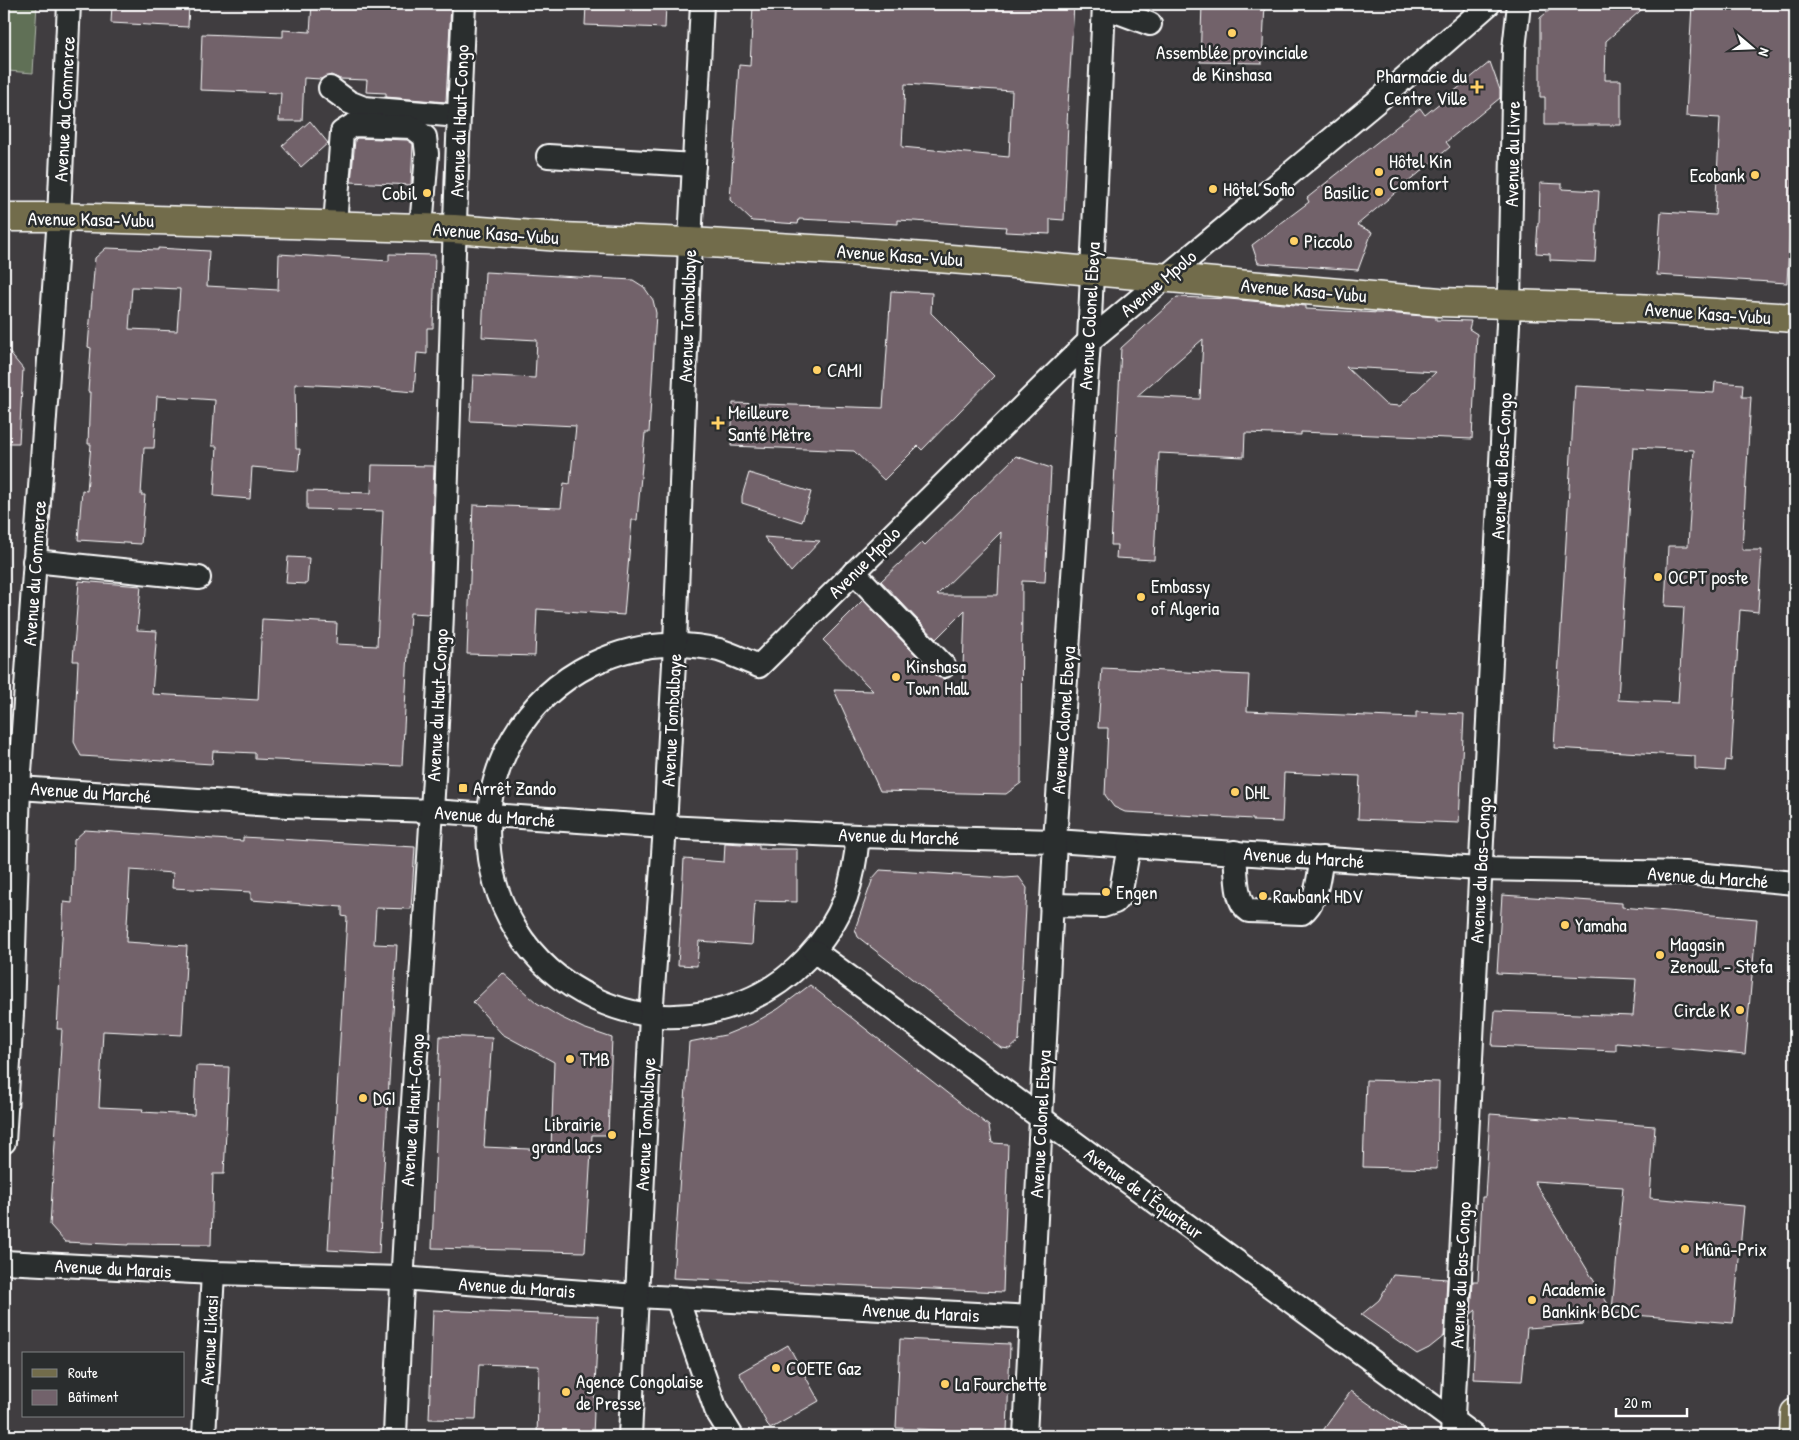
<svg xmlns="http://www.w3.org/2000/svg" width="1799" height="1440" font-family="'Patrick Hand',sans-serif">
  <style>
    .green { fill: #606f57; stroke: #b0b7ab }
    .building { fill: #72626b; stroke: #fff; fill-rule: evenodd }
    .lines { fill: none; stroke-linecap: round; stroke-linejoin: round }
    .minor-casing { stroke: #fff; stroke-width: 26 }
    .major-casing { stroke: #fff; stroke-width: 31 }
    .minor { stroke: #2a2d2e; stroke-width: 22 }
    .major { stroke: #726c4b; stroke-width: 28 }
    .poi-dot { fill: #ffd166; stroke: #2a2d2e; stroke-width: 2 }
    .labels { text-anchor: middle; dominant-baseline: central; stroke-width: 5; stroke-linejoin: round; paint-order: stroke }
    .poi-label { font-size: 19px; fill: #fff; stroke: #2a2d2e; text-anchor: start }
    .street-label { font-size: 19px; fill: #fff; stroke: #2a2d2e }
  </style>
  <rect width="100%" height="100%" fill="#403d40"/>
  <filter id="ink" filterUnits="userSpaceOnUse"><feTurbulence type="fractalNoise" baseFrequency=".02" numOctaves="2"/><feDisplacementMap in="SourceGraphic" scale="10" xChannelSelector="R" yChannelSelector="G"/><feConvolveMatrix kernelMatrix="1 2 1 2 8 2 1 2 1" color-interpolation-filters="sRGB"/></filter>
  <g filter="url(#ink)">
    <polygon class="green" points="4,4 37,4 33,73 8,71 4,73"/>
    <g class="building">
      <polygon points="112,4 189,4 188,27 111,23"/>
      <polygon points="312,4 451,4 446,102 386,97 386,93 366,92 367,80 340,79 331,75 321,79 304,78 302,121 279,121 281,93 200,90 202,34 283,37 283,30 310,32"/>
      <polygon points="586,4 666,4 665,28 585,25"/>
      <path d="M 782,4 L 1074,4 L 1067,123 L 1068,123 L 1064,220 L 1050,219 L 1050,234 L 1005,232 L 1006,227 L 898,220 L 898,224 L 799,219 L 798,224 L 752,221 L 730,200 L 739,65 L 750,66 L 753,5 L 782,7 ZM 905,84 L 1012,91 L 1009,157 L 902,147 Z"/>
      <polygon points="1202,4 1265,4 1262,63 1200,62"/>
      <polygon points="1557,4 1648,4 1606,41 1605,80 1621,80 1621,125 1545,125 1545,97 1540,97 1540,18"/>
      <polygon points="1692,4 1795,4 1795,139 1787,283 1657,275 1661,212 1715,215 1720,118 1686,116"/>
      <polygon points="1490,62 1500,90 1500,98 1446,142 1450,147 1357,225 1372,232 1358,270 1258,263 1252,245 1309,202 1307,198 1420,108 1425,115"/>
      <polygon points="310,121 328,143 301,167 282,146"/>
      <polygon points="357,138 407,140 413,144 411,185 351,182 355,140"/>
      <polygon points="1540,183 1562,184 1562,189 1599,191 1595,262 1550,260 1550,254 1536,253 1538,223 1539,223"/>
      <path d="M 106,248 L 158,250 L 158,248 L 209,251 L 207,286 L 278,290 L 279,254 L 389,261 L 389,254 L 435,255 L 433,328 L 427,328 L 427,354 L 417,353 L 414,392 L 357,387 L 295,384 L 296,449 L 300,449 L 298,471 L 252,467 L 250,499 L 214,496 L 217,446 L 212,446 L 215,400 L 157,396 L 154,448 L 144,448 L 141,495 L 145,495 L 141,544 L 78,540 L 82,490 L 87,491 L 91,444 L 88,444 L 90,392 L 88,392 L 91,348 L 88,347 L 95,258 ZM 132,287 L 180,289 L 177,331 L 129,329 Z"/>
      <polygon points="485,272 633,280 644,287 653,300 656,313 649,433 645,433 637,520 632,520 624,615 537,609 535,656 467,654 473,505 561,508 564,483 570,484 576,426 470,421 473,375 535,378 537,340 482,337"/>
      <polygon points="891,291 932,293 931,313 994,376 922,450 918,446 884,480 854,451 731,446 733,403 883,408"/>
      <path d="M 1177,297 L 1229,299 L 1306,306 L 1306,309 L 1397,314 L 1436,317 L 1436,320 L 1471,321 L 1469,329 L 1477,334 L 1472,439 L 1301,432 L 1301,435 L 1245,433 L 1244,457 L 1159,453 L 1154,560 L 1116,558 L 1117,545 L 1111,545 L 1121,348 ZM 1203,339 L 1200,399 L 1137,396 ZM 1346,367 L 1436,372 L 1400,406 L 1386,405 Z"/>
      <polygon points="4,346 23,369 19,443 4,443"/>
      <path d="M 1715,382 L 1743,384 L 1742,397 L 1751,397 L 1742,550 L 1762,550 L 1758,612 L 1740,610 L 1731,761 L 1726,760 L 1725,771 L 1695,769 L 1695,756 L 1554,748 L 1575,386 L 1714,393 ZM 1633,447 L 1694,450 L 1688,546 L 1668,546 L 1665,606 L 1684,607 L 1678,703 L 1618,700 Z"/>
      <path d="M 1016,456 L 1051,468 L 1045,582 L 1022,581 L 1021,783 L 1006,794 L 880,791 L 834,690 L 873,691 L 823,640 L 863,600 L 935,675 L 944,679 L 962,697 L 965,610 L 936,639 L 881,581 L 922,542 L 925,545 ZM 1001,532 L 998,595 L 937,595 Z"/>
      <polygon points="372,465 434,466 429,614 410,613 402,766 255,759 255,753 213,751 212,764 81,756 74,742 78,661 73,661 79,581 141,586 137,630 157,631 152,694 258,700 262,619 337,623 336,644 377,646 383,511 307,509 307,491 371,493"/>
      <polygon points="749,473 811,492 802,522 742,503 742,496"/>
      <polygon points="764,537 820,541 791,572"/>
      <polygon points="288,557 309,558 307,584 286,583"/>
      <polygon points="1102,668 1249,675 1247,711 1416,718 1416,712 1464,714 1459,823 1358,819 1360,776 1284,773 1282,822 1253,821 1253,819 1125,812 1114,807 1105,795 1108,728 1098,728"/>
      <polygon points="85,830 243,841 243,837 415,847 411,909 376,908 374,944 397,945 379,1253 328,1250 347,917 342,916 342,907 251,900 251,892 172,888 173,873 130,870 126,942 187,946 182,1035 103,1031 99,1107 143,1109 142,1112 194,1115 196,1066 229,1067 224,1174 213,1174 211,1245 128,1244 128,1245 65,1242 50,1225 62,1029 57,1029 64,902 72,903 74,840"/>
      <polygon points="725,843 759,845 759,849 797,849 797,902 755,901 752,945 699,941 697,966 678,965 684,859 724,862"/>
      <polygon points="880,870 1005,878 1019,877 1027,888 1019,1041 1010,1049 1001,1048 858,937 855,929 873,878"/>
      <polygon points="1502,895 1622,903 1622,907 1757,919 1745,1054 1616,1043 1616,1051 1492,1046 1495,1011 1633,1016 1636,979 1497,973"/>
      <polygon points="503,973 537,1003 560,1017 583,1028 612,1038 608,1135 592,1135 585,1252 432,1248 440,1036 492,1038 484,1147 551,1150 554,1062 502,1034 473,1002"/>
      <polygon points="810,985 989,1126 992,1143 1008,1144 1003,1292 673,1278 689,1042 725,1035 752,1024 778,1009"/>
      <polygon points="1366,1080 1439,1082 1437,1169 1363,1167"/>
      <path d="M 1490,1114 L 1655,1126 L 1650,1198 L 1744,1206 L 1733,1323 L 1585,1311 L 1583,1324 L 1527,1328 L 1522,1381 L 1473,1379 L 1476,1310 L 1471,1314 L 1473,1281 L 1478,1281 L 1482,1197 L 1485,1197 ZM 1534,1181 L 1623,1187 L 1612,1311 Z"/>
      <polygon points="1393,1275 1447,1279 1444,1336 1429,1348 1417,1354 1361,1315 1379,1300"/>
      <polygon points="433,1310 598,1316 593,1436 537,1436 539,1366 479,1364 476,1420 429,1419"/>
      <polygon points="900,1339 1010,1344 1007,1433 896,1428"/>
      <polygon points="788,1345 819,1401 770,1429 739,1373"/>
      <polygon points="1351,1391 1414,1436 1319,1436"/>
    </g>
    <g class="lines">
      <g class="minor-casing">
        <g id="minor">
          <polyline points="1104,7 1150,24"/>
          <polyline points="330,88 349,102 364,108 459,116"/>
          <polyline points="548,156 694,165"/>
          <polyline points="335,225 342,132 353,125 412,127 425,137 427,154 421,228"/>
          <polyline points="34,561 199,578"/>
          <polyline points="854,572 944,666"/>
          <polyline points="4,787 287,806 432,811 665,827 858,836 1055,841 1480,869 1685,873 1795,883"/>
          <path d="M 858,836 C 856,857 853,877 846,897 C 828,943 790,983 745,1001 C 695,1021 644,1022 595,999 C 454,933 452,734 592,664 C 617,652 647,644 676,645 C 689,645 706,647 719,650 C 732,654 746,661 759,666 L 1089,341 L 1393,88 L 1489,4"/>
          <path d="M 1235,852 C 1237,869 1234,902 1249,911 L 1302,913 C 1318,901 1318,877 1322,858"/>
          <polyline points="1051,905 1103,906 1115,902 1120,896 1129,846"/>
          <polyline points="814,951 1474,1436"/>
          <polyline points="4,1142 12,1014 19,787 59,217 69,4"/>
          <polyline points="4,1262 213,1273 401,1278 637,1296 1031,1317"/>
          <polyline points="677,1298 716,1410 732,1436"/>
          <polyline points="204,1436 213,1273"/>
          <path d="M 395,1436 C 403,1227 419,1019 432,810 C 449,542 450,272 464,4"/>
          <polyline points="630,1436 651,1016 665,827 675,645 690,242 702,4"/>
          <polyline points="1025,1436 1055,841 1089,341 1104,4"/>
          <polyline points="1452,1436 1509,304 1514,49 1519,4"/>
        </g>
      </g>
      <g class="major-casing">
        <g id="major">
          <polyline points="4,217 59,217 454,229 561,237 690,242 847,251 1002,263 1440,302 1637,308 1795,318"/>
          <polyline points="1794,1436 1795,1413"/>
        </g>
      </g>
      <use href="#minor" class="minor"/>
      <use href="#major" class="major"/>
    </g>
  </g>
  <g class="poi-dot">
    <circle cx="1232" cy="33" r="5"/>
    <path d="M1474.5 79.5h5v5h5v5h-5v5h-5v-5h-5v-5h5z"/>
    <circle cx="1379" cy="172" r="5"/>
    <circle cx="1755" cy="175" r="5"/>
    <circle cx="1213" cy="189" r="5"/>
    <circle cx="1379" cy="192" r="5"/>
    <circle cx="427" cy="193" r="5"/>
    <circle cx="1294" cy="241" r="5"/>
    <circle cx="817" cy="370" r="5"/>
    <path d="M715.5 415.5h5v5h5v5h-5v5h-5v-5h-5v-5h5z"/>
    <circle cx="1658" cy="577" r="5"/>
    <circle cx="1141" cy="597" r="5"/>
    <circle cx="896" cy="677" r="5"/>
    <rect x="458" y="783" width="10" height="10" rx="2.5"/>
    <circle cx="1235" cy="792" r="5"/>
    <circle cx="1106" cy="892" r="5"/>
    <circle cx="1263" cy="896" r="5"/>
    <circle cx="1565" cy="925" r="5"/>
    <circle cx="1660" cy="955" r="5"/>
    <circle cx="1740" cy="1010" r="5"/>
    <circle cx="570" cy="1059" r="5"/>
    <circle cx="363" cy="1098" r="5"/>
    <circle cx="612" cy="1135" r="5"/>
    <circle cx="1685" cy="1249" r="5"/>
    <circle cx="1532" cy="1300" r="5"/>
    <circle cx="776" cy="1368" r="5"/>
    <circle cx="945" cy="1384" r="5"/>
    <circle cx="566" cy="1392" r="5"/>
  </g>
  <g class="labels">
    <g class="poi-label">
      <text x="1232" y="52" text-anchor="middle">Assemblée provinciale<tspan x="1232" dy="22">de Kinshasa</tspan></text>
      <text x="1467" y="76" text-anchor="end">Pharmacie du<tspan x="1467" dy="22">Centre Ville</tspan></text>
      <text x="1389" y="161">Hôtel Kin<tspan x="1389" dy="22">Comfort</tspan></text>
      <text x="1745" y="175" text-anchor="end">Ecobank</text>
      <text x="1223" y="189">Hôtel Sofio</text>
      <text x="1369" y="192" text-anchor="end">Basilic</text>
      <text x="417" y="193" text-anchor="end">Cobil</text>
      <text x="1304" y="241">Piccolo</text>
      <text x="827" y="370">CAMI</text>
      <text x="728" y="412">Meilleure<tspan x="728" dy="22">Santé Mètre</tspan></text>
      <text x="1668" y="577">OCPT poste</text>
      <text x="1151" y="586">Embassy<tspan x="1151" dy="22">of Algeria</tspan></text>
      <text x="906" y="666">Kinshasa<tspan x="906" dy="22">Town Hall</tspan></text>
      <text x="473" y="788">Arrêt Zando</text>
      <text x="1245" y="792">DHL</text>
      <text x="1116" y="892">Engen</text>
      <text x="1273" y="896">Rawbank HDV</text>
      <text x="1575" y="925">Yamaha</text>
      <text x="1670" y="944">Magasin<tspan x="1670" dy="22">Zenoull - Stefa</tspan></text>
      <text x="1730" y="1010" text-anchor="end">Circle K</text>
      <text x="580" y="1059">TMB</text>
      <text x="373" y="1098">DGI</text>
      <text x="602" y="1124" text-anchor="end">Librairie<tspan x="602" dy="22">grand lacs</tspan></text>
      <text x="1695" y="1249">Mûnû-Prix</text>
      <text x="1542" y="1289">Academie<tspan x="1542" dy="22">Bankink BCDC</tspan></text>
      <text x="786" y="1368">COETE Gaz</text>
      <text x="576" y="1381">Agence Congolaise<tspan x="576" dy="22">de Presse</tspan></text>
      <text x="955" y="1384">La Fourchette</text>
    </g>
    <g class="street-label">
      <text transform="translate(64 109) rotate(-87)">Avenue du Commerce</text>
      <text transform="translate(459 121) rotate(-88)">Avenue du Haut-Congo</text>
      <text transform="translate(1512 154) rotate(-89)">Avenue du Livre</text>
      <text transform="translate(91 219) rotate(1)">Avenue Kasa-Vubu</text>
      <text transform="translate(496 233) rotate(4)">Avenue Kasa-Vubu</text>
      <text transform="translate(900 255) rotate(4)">Avenue Kasa-Vubu</text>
      <text transform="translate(1158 283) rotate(-40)">Avenue Mpolo</text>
      <text transform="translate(1304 290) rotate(5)">Avenue Kasa-Vubu</text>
      <text transform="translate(1708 313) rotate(4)">Avenue Kasa-Vubu</text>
      <text transform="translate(687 316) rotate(-88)">Avenue Tombalbaye</text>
      <text transform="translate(1089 316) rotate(-87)">Avenue Colonel Ebeya</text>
      <text transform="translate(1501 466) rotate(-87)">Avenue du Bas-Congo</text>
      <text transform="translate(864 562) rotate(-45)">Avenue Mpolo</text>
      <text transform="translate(34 573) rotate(-86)">Avenue du Commerce</text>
      <text transform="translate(437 705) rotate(-87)">Avenue du Haut-Congo</text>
      <text transform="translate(671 720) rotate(-87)">Avenue Tombalbaye</text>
      <text transform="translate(1063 720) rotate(-86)">Avenue Colonel Ebeya</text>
      <text transform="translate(91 792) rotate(4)">Avenue du Marché</text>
      <text transform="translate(495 816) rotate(4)">Avenue du Marché</text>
      <text transform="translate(899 836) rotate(2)">Avenue du Marché</text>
      <text transform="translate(1304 857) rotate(4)">Avenue du Marché</text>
      <text transform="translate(1480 870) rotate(-87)">Avenue du Bas-Congo</text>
      <text transform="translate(1708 877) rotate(4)">Avenue du Marché</text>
      <text transform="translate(412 1110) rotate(-86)">Avenue du Haut-Congo</text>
      <text transform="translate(645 1124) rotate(-87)">Avenue Tombalbaye</text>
      <text transform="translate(1040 1124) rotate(-87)">Avenue Colonel Ebeya</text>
      <text transform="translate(1144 1193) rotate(36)">Avenue de l'Équateur</text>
      <text transform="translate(113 1268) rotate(3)">Avenue du Marais</text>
      <text transform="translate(1460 1275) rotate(-87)">Avenue du Bas-Congo</text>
      <text transform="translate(517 1287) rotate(4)">Avenue du Marais</text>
      <text transform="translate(921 1312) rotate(3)">Avenue du Marais</text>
      <text transform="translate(209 1340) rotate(-87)">Avenue Likasi</text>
    </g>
  </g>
  <rect width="1799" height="1440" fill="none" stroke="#2a2d2e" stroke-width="20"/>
  <rect x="10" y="10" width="1779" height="1420" fill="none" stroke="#fff" stroke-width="2" filter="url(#ink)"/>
  <rect x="22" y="1352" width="162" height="65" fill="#2a2d2e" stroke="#7f8182"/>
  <rect x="32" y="1369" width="25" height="8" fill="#726c4b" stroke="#7f8182"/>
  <text x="68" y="1378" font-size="15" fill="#ffffff">Route</text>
  <rect x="32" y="1390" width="25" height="15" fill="#72626b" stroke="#7f8182"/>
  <text x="68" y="1402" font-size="15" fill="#ffffff">Bâtiment</text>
  <g transform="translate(1752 48) rotate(109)" stroke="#2a2d2e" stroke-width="4" paint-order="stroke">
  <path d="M0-4L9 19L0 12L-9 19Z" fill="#ffffff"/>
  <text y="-8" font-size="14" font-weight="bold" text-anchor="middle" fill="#ffffff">N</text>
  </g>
  <path d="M1616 1408v8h71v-8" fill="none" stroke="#ffffff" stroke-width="2.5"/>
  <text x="1624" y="1408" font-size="15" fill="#ffffff" stroke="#2a2d2e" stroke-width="4" paint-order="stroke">20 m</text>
</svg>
